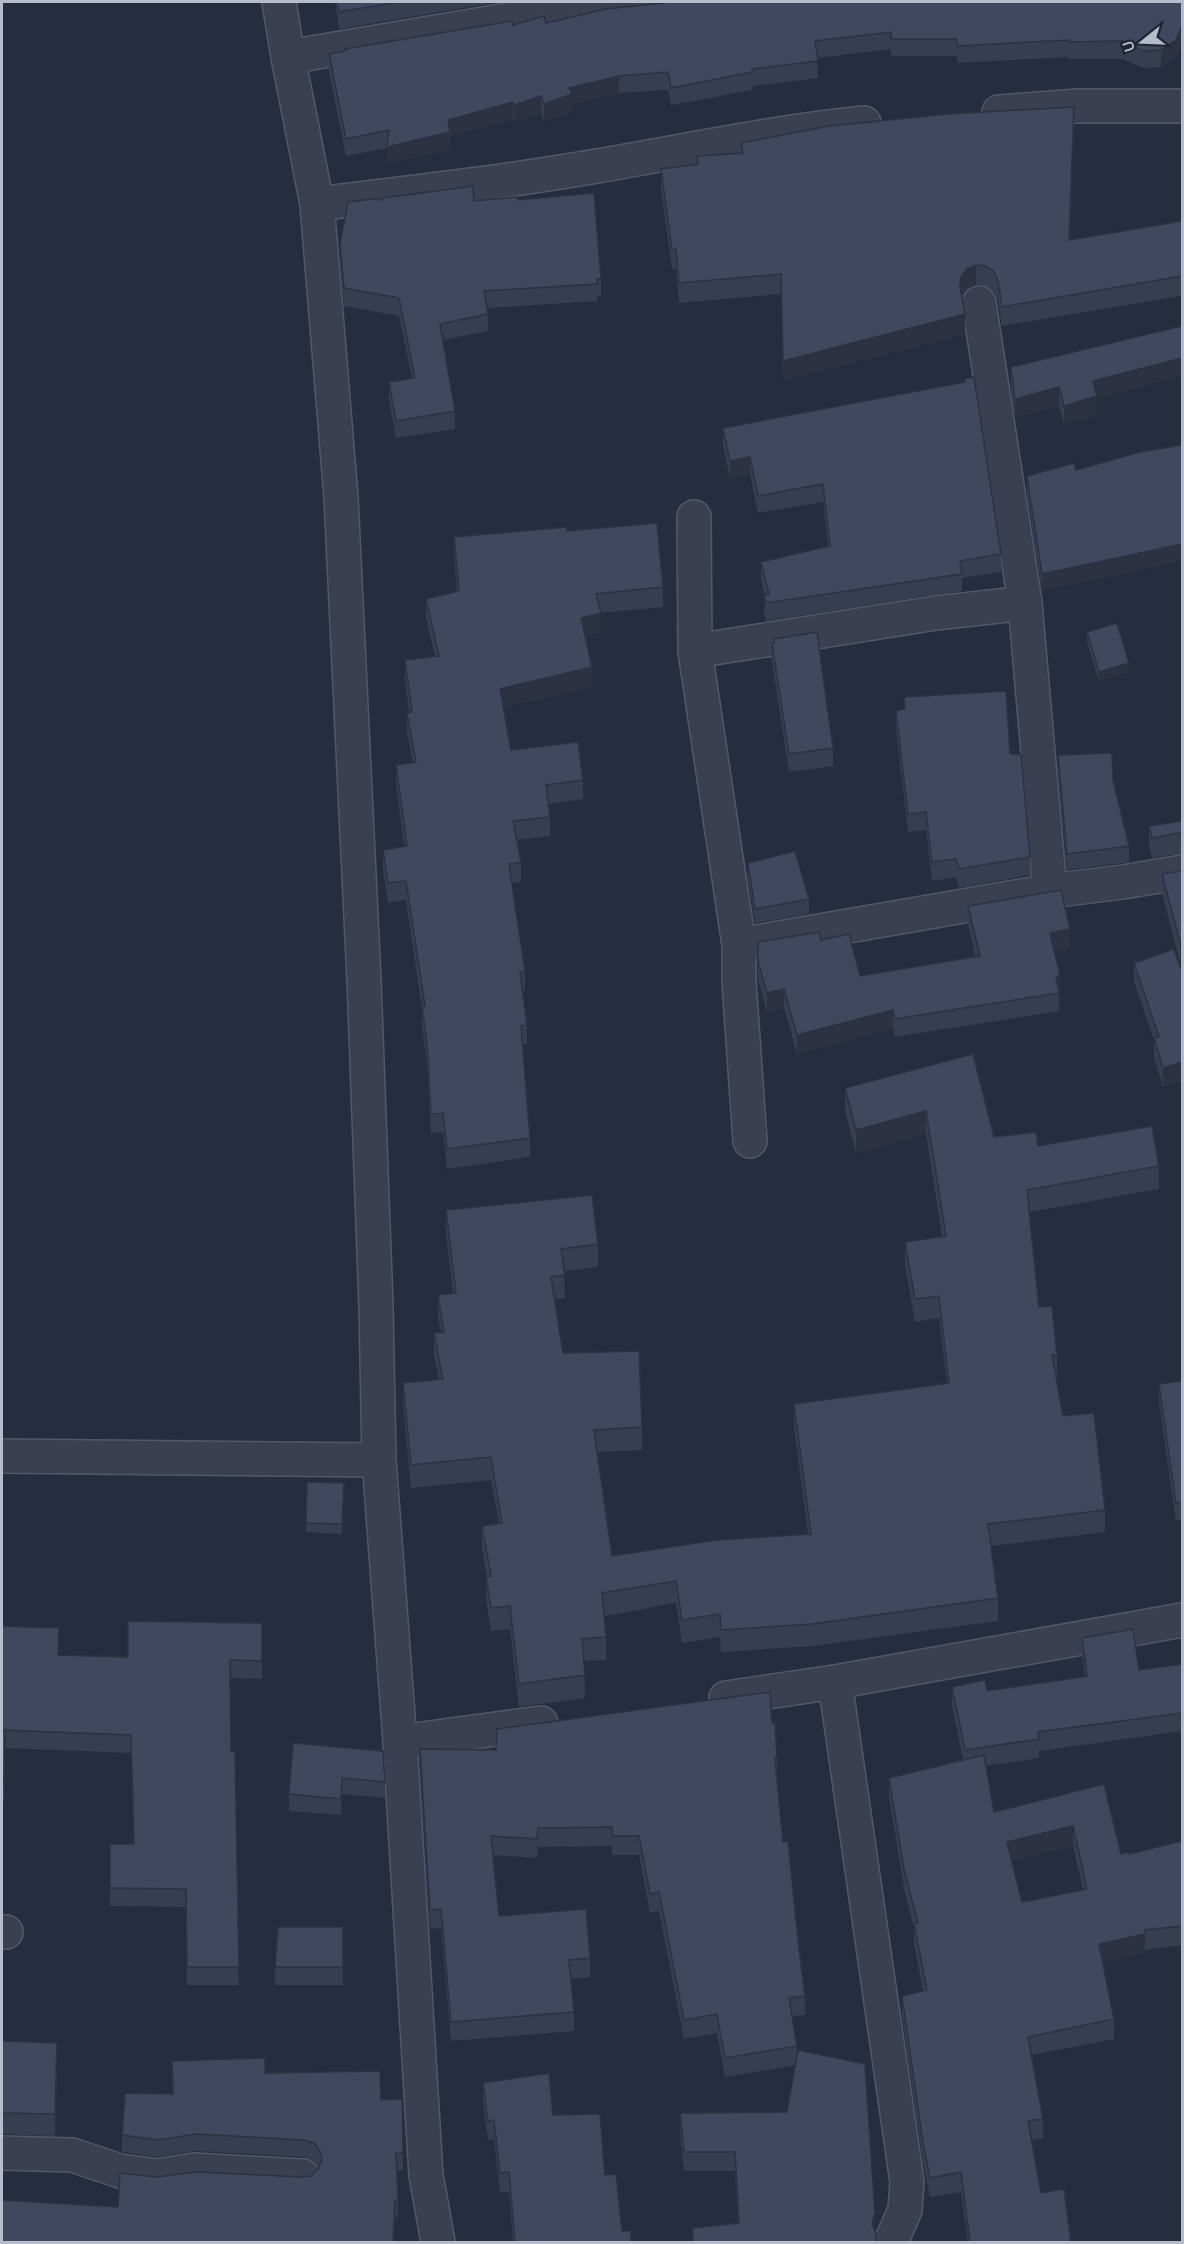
<svg xmlns="http://www.w3.org/2000/svg" width="1184" height="2244" font-family="Karla,sans-serif">
  <style>
    .lines { fill: none; stroke-linecap: round; stroke-linejoin: round }
    .street-casing { stroke: #525868; stroke-width: 36 }
    .street { stroke: #3a4051; stroke-width: 33 }
    .wall { fill: #373e52; fill-rule: evenodd }
    .shaded-wall { fill: #2d3242 }
    .building { fill: #40485f; stroke: #2d3242; stroke-width: 1.5; fill-rule: evenodd }
  </style>
  <rect width="100%" height="100%" fill="#262d41"/>
  <g class="lines">
    <g class="street-casing">
      <g id="street">
        <polyline points="279,2 288,57 317,204 341,497 364,980 376,1306 379,1460 400,1742 426,2175 438,2242"/>
        <polyline points="288,57 561,11 662,2"/>
        <polyline points="999,112 1077,106 1182,106"/>
        <path d="M 317,204 C 410,193 504,182 597,166 C 686,151 774,132 864,123"/>
        <polyline points="979,303 1025,603 1050,891 1123,882 1182,872"/>
        <polyline points="694,517 695,651"/>
        <polyline points="739,945 1050,891"/>
        <polyline points="750,1141 739,982 739,945 695,651 936,613 1025,603"/>
        <polyline points="2,1456 379,1460"/>
        <polyline points="835,1682 907,2182 905,2210 891,2242"/>
        <polyline points="726,1698 835,1682 1182,1620"/>
        <polyline points="400,1742 541,1723"/>
        <polyline points="2,1932 6,1932"/>
        <polyline points="2,2153 72,2155 120,2171 159,2176 194,2170 303,2176"/>
      </g>
    </g>
    <use href="#street" class="street"/>
  </g>
  <g class="wall">
    <polygon points="335,2 500,2 339,29"/>
    <polygon points="1182,2 1176,57 1161,67 1143,68 1123,59 1069,59 1069,57 957,63 957,56 891,56 891,49 817,58 818,78 753,86 753,90 671,105 668,90 619,93 572,104 572,112 544,121 541,113 514,122 513,119 450,136 450,149 387,164 387,148 346,156 329,72 329,54 513,25 546,23"/>
    <polygon points="1074,126 1070,240 1182,221 1182,296 1002,326 998,300 994,292 986,286 976,285 967,289 962,296 965,334 783,380 781,294 679,303 676,268 672,269 661,188 661,169 697,164 697,156 741,153 741,143"/>
    <polygon points="382,200 518,200 601,279 601,296 597,296 597,301 487,308 488,314 488,331 443,340 455,411 455,429 396,438 389,400 389,382 412,378 399,316 344,306 340,261 340,244"/>
    <polygon points="1011,367 1097,398 1097,415 1064,424 1059,406 1015,417 1011,386"/>
    <polygon points="964,379 1001,554 1001,572 962,578 962,591 766,621 764,613 765,595 761,580 761,562 828,547 823,502 758,513 750,474 730,479 723,445 723,428 964,382"/>
    <polygon points="1182,445 1182,561 1042,590 1027,492 1027,476 1076,470"/>
    <polygon points="567,531 663,587 663,607 601,613 601,632 585,636 592,687 503,707 511,750 583,780 583,799 548,804 550,817 550,836 517,840 521,862 521,882 512,883 525,971 525,991 523,991 527,1025 527,1044 522,1045 530,1138 530,1157 447,1169 443,1132 431,1133 427,1063 422,1026 422,1009 406,900 388,903 383,869 383,850 404,846 396,784 396,765 413,763 407,732 407,713 409,712 405,680 405,660 435,656 426,618 426,599 457,592 454,557 454,537"/>
    <polygon points="1087,632 1129,672 1099,681 1087,642"/>
    <polygon points="774,639 833,748 833,766 789,772 772,662 772,644 774,643"/>
    <polygon points="904,697 1010,754 1030,857 1030,875 959,888 956,877 932,881 926,830 908,832 896,729 896,711 904,709"/>
    <polygon points="1058,755 1113,780 1129,846 1129,862 1067,870 1058,771"/>
    <polygon points="1182,821 1182,854 1179,854 1152,858 1149,846 1149,826"/>
    <polygon points="748,863 809,899 809,914 755,923 748,878"/>
    <polygon points="1182,871 1182,961 1180,962 1162,894 1162,874"/>
    <polygon points="968,906 1070,947 1054,951 1060,994 1059,994 1059,1011 895,1037 893,1028 797,1054 784,1008 767,1012 758,979 758,942 821,940 860,976 975,956 968,924"/>
    <polygon points="1134,963 1182,972 1182,1081 1163,1087 1154,1057 1154,1040 1134,982"/>
    <polygon points="973,1054 994,1137 1038,1146 1159,1166 1159,1189 1029,1212 1039,1307 1057,1355 1057,1377 1056,1378 1063,1416 1105,1510 1105,1532 991,1546 998,1598 998,1621 812,1646 721,1652 720,1637 682,1643 676,1603 604,1616 606,1637 606,1660 584,1661 585,1698 519,1707 510,1629 491,1631 486,1599 487,1577 482,1549 482,1526 499,1523 491,1480 411,1488 403,1406 403,1383 439,1379 434,1356 434,1333 441,1332 438,1318 438,1295 453,1293 446,1233 446,1210 598,1244 598,1267 564,1271 565,1298 554,1299 563,1353 642,1427 642,1450 597,1452 612,1556 808,1534 794,1427 794,1404 947,1384 939,1318 915,1322 905,1265 905,1242 942,1236 926,1134 856,1153 845,1111 845,1088"/>
    <polygon points="1182,1381 1182,1520 1176,1521 1159,1402 1159,1384"/>
    <polygon points="307,1482 344,1483 342,1534 306,1532"/>
    <polygon points="262,1623 262,1679 230,1678 231,1752 239,1985 187,1985 186,1907 110,1906 110,1844 134,1844 131,1753 5,1748 4,1802 2,1802 2,1626 59,1655 128,1657"/>
    <path d="M 1082,1638 L 1139,1670 L 1182,1664 L 1182,1731 L 1039,1751 L 1039,1758 L 986,1766 L 994,1812 L 1104,1784 L 1121,1854 L 1129,1854 L 1182,1841 L 1182,1945 L 1145,1950 L 1145,1953 L 1102,1962 L 1114,2019 L 1114,2039 L 1032,2055 L 1043,2119 L 1043,2138 L 1032,2140 L 1041,2193 L 1071,2242 L 968,2242 L 961,2192 L 930,2197 L 923,2162 L 902,2015 L 902,1996 L 923,1991 L 914,1943 L 914,1928 L 904,1888 L 889,1797 L 889,1778 L 963,1759 L 952,1706 L 952,1687 L 987,1691 L 1085,1676 L 1082,1656 ZM 1073,1846 L 1083,1890 L 1022,1902 L 1011,1861 Z"/>
    <polygon points="772,1723 777,1758 777,1777 783,1842 805,1996 805,2015 792,2016 797,2046 797,2054 875,2230 876,2242 692,2242 692,2228 738,2223 735,2171 684,2171 680,2132 680,2113 787,2112 795,2065 725,2077 717,2033 684,2039 659,1911 650,1913 639,1855 612,1855 612,1846 538,1847 537,1858 493,1855 499,1916 590,1958 590,1977 571,1979 574,2012 574,2031 451,2041 441,1928 430,1929 420,1768 420,1749 496,1750"/>
    <polygon points="293,1743 385,1782 385,1798 342,1794 341,1815 289,1811 289,1794"/>
    <polygon points="343,1927 343,1985 275,1985 275,1967"/>
    <polygon points="2,2041 57,2065 55,2136 2,2134"/>
    <polygon points="172,2061 265,2073 381,2100 402,2099 403,2170 397,2170 398,2217 395,2217 394,2242 2,2242 118,2207 157,2177 302,2177 311,2176 318,2169 319,2167 314,2161 304,2157 195,2151 159,2157 122,2152 122,2135 173,2094"/>
    <polygon points="483,2083 553,2115 605,2175 622,2231 631,2242 513,2242 509,2192 500,2193 494,2139 488,2140 483,2102"/>
  </g>
  <g class="shaded-wall">
    <polygon points="1182,26 1182,44 1176,57 1161,67 1161,50"/>
    <polygon points="619,76 619,93 572,104 572,112 544,121 544,104 569,88"/>
    <polygon points="541,96 541,113 514,122 514,105"/>
    <polygon points="513,102 513,119 450,136 450,149 387,164 387,147 448,120"/>
    <polygon points="1074,107 1074,126 1069,259 1069,240"/>
    <polygon points="976,265 976,285 967,289 961,297 960,286 961,277 967,269"/>
    <polygon points="965,314 965,334 783,380 783,361"/>
    <polygon points="1182,358 1182,376 1097,398 1097,415 1064,424 1064,406 1093,381"/>
    <polygon points="1059,387 1059,406 1015,417 1015,399"/>
    <polygon points="750,457 750,474 730,479 730,461"/>
    <polygon points="1182,544 1182,561 1042,590 1042,574"/>
    <polygon points="601,613 601,632 581,638 581,618"/>
    <polygon points="1129,663 1129,672 1099,681 1099,672"/>
    <polygon points="592,667 592,687 500,708 500,689"/>
    <polygon points="1070,929 1070,947 1050,952 1050,933"/>
    <polygon points="1182,941 1182,961 1180,962 1180,942"/>
    <polygon points="1060,975 1060,994 1059,994 1056,977"/>
    <polygon points="784,989 784,1008 767,1012 767,993"/>
    <polygon points="893,1010 893,1028 797,1054 797,1035"/>
    <polygon points="1182,1062 1182,1081 1163,1087 1163,1068"/>
    <polygon points="926,1111 926,1134 856,1153 856,1130"/>
    <polygon points="342,1778 342,1794 341,1815 341,1799"/>
    <polygon points="1073,1826 1073,1846 1007,1862 1007,1842"/>
    <polygon points="1145,1934 1145,1953 1099,1963 1099,1944"/>
    <polygon points="395,2200 394,2242 393,2242"/>
    <polygon points="875,2213 875,2233 872,2224"/>
  </g>
  <g class="building">
    <polygon points="337,2 399,2 339,12"/>
    <polygon points="670,2 1182,2 1182,26 1176,40 1161,50 1143,51 1123,41 1069,42 1069,40 957,46 957,39 891,39 891,32 815,41 818,61 752,69 753,72 671,88 668,72 619,76 569,88 572,94 544,104 541,96 514,105 513,102 448,120 450,132 387,147 389,130 346,139 329,54 345,51 345,49 512,21 513,25 544,16 546,23 606,9 664,3"/>
    <polygon points="1074,107 1069,240 1182,221 1182,276 1002,307 998,281 994,272 986,266 976,265 967,269 961,277 960,286 965,314 783,361 781,274 679,283 676,249 672,249 661,169 698,164 697,156 743,153 741,143 829,126 948,114"/>
    <polygon points="473,186 474,201 517,197 518,200 594,193 601,279 597,279 597,284 484,291 488,314 440,324 455,411 396,421 389,382 415,378 399,298 344,288 340,244 348,202 372,199 382,200 383,198"/>
    <polygon points="1182,326 1182,358 1093,381 1097,396 1064,406 1059,387 1015,399 1011,367"/>
    <polygon points="974,377 1001,554 960,561 962,574 766,603 764,595 769,594 761,562 830,546 823,484 758,496 750,457 730,461 723,428 965,382 964,379"/>
    <polygon points="1182,445 1182,544 1042,574 1027,476 1074,463 1076,470 1140,452"/>
    <polygon points="657,523 663,587 596,594 601,613 581,618 592,667 500,689 511,750 578,742 583,780 546,785 550,817 513,821 521,862 509,864 525,971 520,972 527,1025 521,1026 530,1138 447,1149 443,1113 431,1114 427,1044 422,1006 425,1006 406,881 388,883 383,850 407,846 396,765 416,762 407,713 412,712 405,660 439,656 426,599 459,591 454,537 567,527 567,531"/>
    <polygon points="1117,623 1129,663 1099,672 1087,632"/>
    <polygon points="817,632 833,748 789,754 772,644 774,643 774,639"/>
    <polygon points="1006,691 1010,754 1021,754 1030,857 959,869 956,859 932,862 926,812 908,814 896,711 905,709 904,697"/>
    <polygon points="1112,753 1113,780 1129,846 1067,854 1058,755"/>
    <polygon points="1182,821 1182,834 1179,833 1152,838 1149,826"/>
    <polygon points="795,851 809,899 755,909 748,863"/>
    <polygon points="1182,871 1182,941 1180,942 1162,874"/>
    <polygon points="1061,890 1070,929 1050,933 1060,975 1056,977 1059,993 895,1019 893,1010 797,1035 784,989 767,993 758,961 758,942 819,932 821,940 849,934 860,976 980,956 968,906"/>
    <polygon points="1174,949 1182,972 1182,1062 1163,1068 1154,1038 1159,1037 1134,963"/>
    <polygon points="973,1054 994,1137 1036,1132 1038,1146 1152,1126 1159,1166 1027,1190 1039,1307 1052,1306 1057,1355 1052,1355 1063,1416 1094,1413 1105,1510 988,1524 998,1598 812,1624 721,1630 720,1614 682,1620 676,1581 602,1593 606,1637 582,1639 585,1675 519,1684 510,1606 491,1608 486,1577 491,1576 482,1526 502,1523 491,1457 411,1465 403,1383 443,1379 434,1333 444,1332 438,1295 456,1293 446,1210 592,1195 598,1244 561,1249 565,1275 551,1277 563,1353 639,1351 642,1427 594,1430 612,1556 716,1540 811,1534 794,1404 949,1383 939,1296 915,1299 905,1242 946,1236 926,1111 856,1130 845,1088"/>
    <polygon points="1182,1381 1182,1502 1176,1503 1159,1384"/>
    <polygon points="307,1482 344,1483 342,1524 306,1523"/>
    <polygon points="128,1621 262,1623 262,1661 230,1660 231,1752 235,1752 239,1967 187,1967 186,1889 110,1888 110,1844 134,1844 131,1735 2,1730 2,1626 59,1628 58,1655 128,1657"/>
    <polygon points="1133,1629 1139,1670 1182,1664 1182,1713 1038,1732 1039,1739 965,1750 952,1687 985,1680 987,1691 1087,1676 1082,1638"/>
    <polygon points="770,1692 772,1723 775,1722 777,1758 775,1758 783,1842 788,1841 799,1949 805,1996 789,1998 797,2046 725,2058 717,2014 684,2020 659,1892 650,1894 639,1836 612,1836 612,1827 538,1828 537,1839 491,1836 499,1916 586,1909 590,1958 569,1960 574,2012 451,2022 441,1909 430,1910 420,1749 496,1750 497,1729"/>
    <polygon points="2,1732 5,1733 4,1783 2,1783"/>
    <polygon points="293,1743 383,1751 385,1782 342,1778 341,1799 289,1794"/>
    <path d="M 984,1755 L 994,1812 L 1104,1784 L 1121,1854 L 1128,1852 L 1129,1854 L 1182,1841 L 1182,1926 L 1145,1930 L 1145,1934 L 1099,1944 L 1114,2019 L 1028,2037 L 1043,2119 L 1028,2121 L 1041,2193 L 1064,2189 L 1071,2242 L 970,2242 L 961,2172 L 930,2178 L 923,2143 L 902,1996 L 927,1990 L 914,1924 L 918,1923 L 904,1869 L 889,1778 ZM 1073,1826 L 1087,1889 L 1022,1902 L 1007,1842 Z"/>
    <polygon points="278,1927 343,1927 343,1967 275,1967"/>
    <polygon points="2,2041 57,2043 55,2114 2,2113"/>
    <polygon points="798,2050 865,2064 875,2213 872,2224 876,2234 876,2242 693,2242 692,2228 739,2223 735,2152 684,2152 680,2113 787,2112"/>
    <polygon points="265,2058 265,2073 380,2071 381,2100 402,2099 403,2153 396,2153 398,2200 395,2200 393,2242 2,2242 2,2200 118,2207 120,2173 157,2177 195,2172 302,2177 311,2176 318,2169 322,2160 320,2151 314,2143 304,2140 195,2134 159,2140 122,2135 125,2093 173,2094 172,2061"/>
    <polygon points="549,2073 553,2115 600,2114 605,2175 616,2174 622,2231 631,2231 631,2242 515,2242 509,2172 500,2173 494,2120 488,2121 483,2083"/>
  </g>
  <rect width="1184" height="2244" fill="none" stroke="#b7bccb" stroke-width="6"/>
  <g transform="translate(1142 42) rotate(252)" stroke="#1f2536" stroke-width="4.5" paint-order="stroke">
  <path d="M0-4.5L10 22L0 15L-10 22Z" fill="#b7bccb"/>
  <text y="-9" font-size="16" font-weight="bold" text-anchor="middle" fill="#b7bccb">U</text>
  </g>
</svg>
